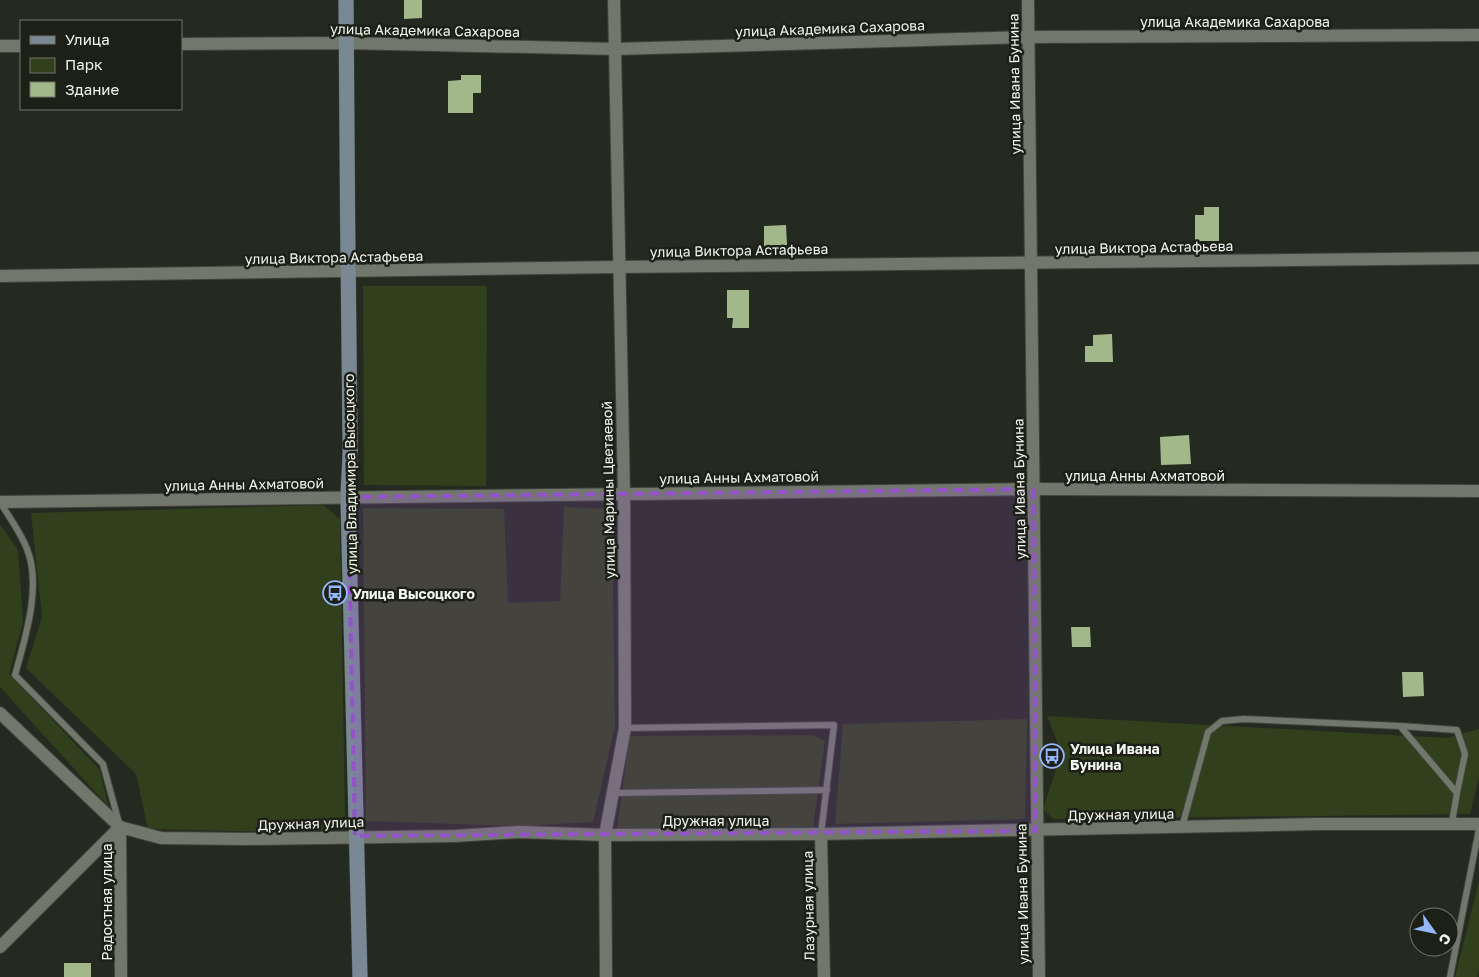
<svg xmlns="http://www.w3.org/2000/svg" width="1479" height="977" font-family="'Golos Text',sans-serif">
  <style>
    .green { fill: #313f1c }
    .building { fill: #a3b88a }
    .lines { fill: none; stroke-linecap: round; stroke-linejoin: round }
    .lane-casing { stroke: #40443c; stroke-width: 8 }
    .street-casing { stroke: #40443c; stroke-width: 14 }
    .secondary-casing { stroke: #40443c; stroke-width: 16 }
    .lane { stroke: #72776c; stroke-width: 6 }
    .street { stroke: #72776c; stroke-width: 12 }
    .secondary { stroke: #7a8795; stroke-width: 15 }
    .marked { fill: #9354c9; fill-opacity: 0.2; stroke: #9354c9; stroke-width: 4; stroke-dasharray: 10 6; stroke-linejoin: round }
    .labels { text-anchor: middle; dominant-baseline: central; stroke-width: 5; stroke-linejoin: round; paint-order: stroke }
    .street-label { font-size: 14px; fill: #f2f5ef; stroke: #1c2017 }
    .poi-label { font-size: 14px; font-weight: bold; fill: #f2f5ef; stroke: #1c2017; text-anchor: start }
  </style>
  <rect width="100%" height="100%" fill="#252a20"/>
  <g class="green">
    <polygon points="363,286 487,286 486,486 364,485"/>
    <polygon points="323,505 340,519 345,816 321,833 148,829 136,774 26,668 42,617 31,513"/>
    <polygon points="564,507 612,509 615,726 593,822 519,826 366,821 363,508 504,509 508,603 560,601"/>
    <polygon points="0,524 18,550 23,622 9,674 100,770 108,806 0,687"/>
    <polygon points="1047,716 1447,738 1479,729 1479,777 1470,814 1053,819 1043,809 1056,770 1057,741"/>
    <polygon points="1027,719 1025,819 835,824 843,724"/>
    <polygon points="812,735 825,741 813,827 617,828 630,736"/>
    <polygon points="1479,881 1479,969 1477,977 1455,977"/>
  </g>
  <g class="building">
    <polygon points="404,0 422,0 422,18 404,19"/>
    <polygon points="461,75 481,75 481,93 473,93 473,113 448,113 448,81 461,80"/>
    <polygon points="1204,207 1219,207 1219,241 1195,241 1195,215 1204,215"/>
    <polygon points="786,225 787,245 764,246 764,226"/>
    <polygon points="727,290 749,290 749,328 732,328 733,318 727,318"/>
    <polygon points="1112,334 1113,362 1085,362 1085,346 1093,346 1093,335"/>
    <polygon points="1189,435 1191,464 1161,465 1160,437"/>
    <polygon points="1071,627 1090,627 1091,647 1072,647"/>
    <polygon points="1402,672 1423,672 1424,696 1403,697"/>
    <rect x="64" y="963" width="27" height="14"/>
  </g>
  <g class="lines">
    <g class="lane-casing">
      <g id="lane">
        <path d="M 0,502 C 9,517 21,533 27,549 C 42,586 25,639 15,675 L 103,764 L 119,823"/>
        <polyline points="1400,726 1457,730 1465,754 1457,793"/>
        <polyline points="625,728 834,725 821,834"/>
        <polyline points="613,793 827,790"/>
        <polyline points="1182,827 1208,732 1222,721 1244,719 1400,726 1457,793 1452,822"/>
        <polyline points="1450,977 1479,829"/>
      </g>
    </g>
    <g class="street-casing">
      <g id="street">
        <polyline points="1028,0 1039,977"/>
        <polyline points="181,44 346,43 615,49 1028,37 1479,35"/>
        <polyline points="0,46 21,46"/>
        <polyline points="0,276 618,267 1479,258"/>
        <polyline points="0,502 1034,489 1479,491"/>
        <polyline points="0,713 120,827 161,838 246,839 455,836 519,832 605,835 821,834 1318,824 1479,824"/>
        <polyline points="120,827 121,977"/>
        <polyline points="821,834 824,977"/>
        <polyline points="0,947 120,827"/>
        <polyline points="606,977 605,835 625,728 624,494 614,0"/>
      </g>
    </g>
    <g class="secondary-casing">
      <path id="secondary" d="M 346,0 C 347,146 348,291 350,437 C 351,458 348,480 348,501 C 352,660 356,818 360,977"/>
    </g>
    <use href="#lane" class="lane"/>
    <use href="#street" class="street"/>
    <use href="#secondary" class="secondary"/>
  </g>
  <path class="marked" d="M 1034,489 L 1036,831 L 355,836 L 348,497 Z"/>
  <defs>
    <g id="bus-ring" transform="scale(1.25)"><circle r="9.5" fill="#1c2017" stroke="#94b7fd" stroke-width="1.5"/><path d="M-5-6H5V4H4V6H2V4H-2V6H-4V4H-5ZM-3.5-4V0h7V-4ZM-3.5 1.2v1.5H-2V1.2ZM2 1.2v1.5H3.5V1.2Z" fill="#94b7fd"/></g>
  </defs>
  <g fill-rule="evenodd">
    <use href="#bus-ring" x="335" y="593"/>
    <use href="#bus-ring" x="1052" y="756"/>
  </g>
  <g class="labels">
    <g class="street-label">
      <text x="1235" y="21">улица Академика Сахарова</text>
      <text transform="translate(830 28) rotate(-2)">улица Академика Сахарова</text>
      <text transform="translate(425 30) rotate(1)">улица Академика Сахарова</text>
      <text transform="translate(1014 84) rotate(-91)">улица Ивана Бунина</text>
      <text transform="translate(1144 247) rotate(-1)">улица Виктора Астафьева</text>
      <text transform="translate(739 250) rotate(-1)">улица Виктора Астафьева</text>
      <text transform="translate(334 257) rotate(-1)">улица Виктора Астафьева</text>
      <text transform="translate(350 474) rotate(-91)">улица Владимира Высоцкого</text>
      <text x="1145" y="475">улица Анны Ахматовой</text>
      <text transform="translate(739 477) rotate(-1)">улица Анны Ахматовой</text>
      <text transform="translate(244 484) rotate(-1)">улица Анны Ахматовой</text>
      <text transform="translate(1019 489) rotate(-91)">улица Ивана Бунина</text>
      <text transform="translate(608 490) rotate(-91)">улица Марины Цветаевой</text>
      <text transform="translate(1121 814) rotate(-1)">Дружная улица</text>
      <text x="716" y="820">Дружная улица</text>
      <text transform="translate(311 823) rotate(-2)">Дружная улица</text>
      <text transform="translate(1022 894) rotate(-91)">улица Ивана Бунина</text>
      <text transform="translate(106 902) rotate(-90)">Радостная улица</text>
      <text transform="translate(808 906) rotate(-91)">Лазурная улица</text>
    </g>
    <g class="poi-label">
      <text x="352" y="593">Улица Высоцкого</text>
      <text x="1070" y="748">Улица Ивана<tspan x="1070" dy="16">Бунина</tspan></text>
    </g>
  </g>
  <rect x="20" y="20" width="162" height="90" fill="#1c2017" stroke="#72756d"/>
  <rect x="30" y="36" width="25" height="8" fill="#7a8795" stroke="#72756d"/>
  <text x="65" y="45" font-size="15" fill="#f2f5ef">Улица</text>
  <rect x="30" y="58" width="25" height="15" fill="#313f1c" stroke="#72756d"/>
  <text x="65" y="70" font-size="15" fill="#f2f5ef">Парк</text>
  <rect x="30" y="82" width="25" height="15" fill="#a3b88a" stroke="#72756d"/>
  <text x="65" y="95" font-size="15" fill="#f2f5ef">Здание</text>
  <g transform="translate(1434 932) rotate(123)"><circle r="24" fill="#1c2017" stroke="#72756d"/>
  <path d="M0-4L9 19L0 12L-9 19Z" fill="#94b7fd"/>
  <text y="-8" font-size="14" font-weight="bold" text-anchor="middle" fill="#f2f5ef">С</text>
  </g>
</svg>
